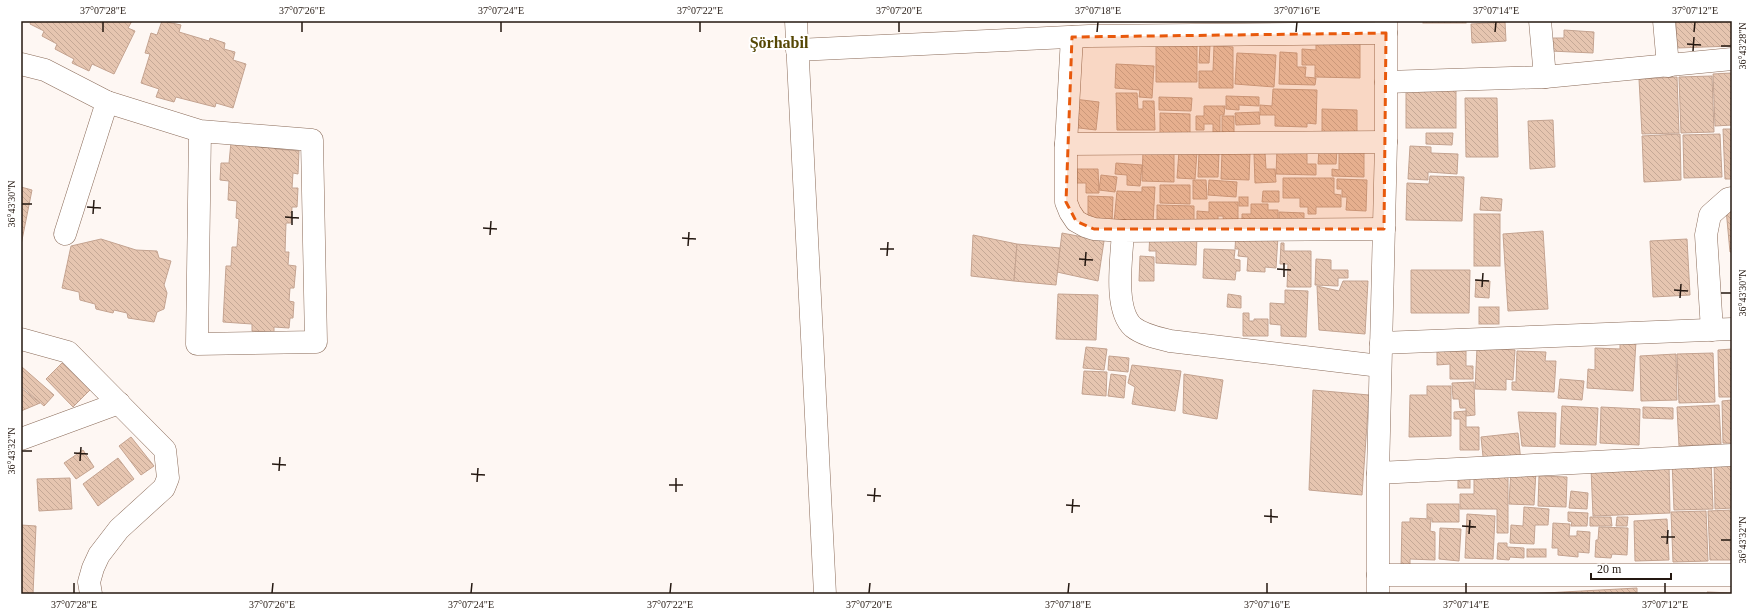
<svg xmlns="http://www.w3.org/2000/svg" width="1753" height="615" font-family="Georgia,serif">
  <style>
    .building { fill: url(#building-back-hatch); stroke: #c4a390 }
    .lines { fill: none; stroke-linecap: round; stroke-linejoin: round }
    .minor-casing { stroke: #8b6c5a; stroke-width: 23 }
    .minor { stroke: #fff; stroke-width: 22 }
    .marked { fill: #e8590c; fill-opacity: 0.2; stroke: #e8590c; stroke-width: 3; stroke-dasharray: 8 5; stroke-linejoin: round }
    .ticks { fill: none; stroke: #241811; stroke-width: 1.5 }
    .labels { text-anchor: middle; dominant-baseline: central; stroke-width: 4; stroke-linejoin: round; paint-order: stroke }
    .district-label { font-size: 16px; font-weight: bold; fill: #554704; stroke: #fff }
    .neatline { fill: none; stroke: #241811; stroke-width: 1.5 }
    .ticks-label { font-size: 10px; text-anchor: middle; fill: #241811 }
  </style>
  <defs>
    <pattern id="building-back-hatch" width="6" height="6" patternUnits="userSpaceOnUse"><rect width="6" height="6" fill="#e6c5b0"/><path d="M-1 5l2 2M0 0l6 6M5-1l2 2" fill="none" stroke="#c5a896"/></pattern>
  </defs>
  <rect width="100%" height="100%" fill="#fef7f3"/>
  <g class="building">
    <polygon points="31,21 132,21 128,28 135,31 114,74 92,64 89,71 72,63 74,59 55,49 57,44 42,36 44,31 30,24"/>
    <polygon points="162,21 181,25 179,32 209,41 210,38 225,43 224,49 235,52 233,60 246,64 233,108 216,103 215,107 176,97 174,102 156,97 159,89 141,83 150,54 145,53 151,33 157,35"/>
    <rect x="1423" y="21" width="43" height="2"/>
    <polygon points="1676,21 1731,21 1732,46 1677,48"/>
    <polygon points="1505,22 1506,41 1472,43 1471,24"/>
    <polygon points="1564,30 1594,32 1593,53 1551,51 1551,38 1564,38"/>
    <polygon points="1316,38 1360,39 1360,78 1315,77 1315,65 1302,65 1302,49 1316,50"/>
    <polygon points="1197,42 1197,82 1156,82 1156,43"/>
    <polygon points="1200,45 1210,45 1209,63 1199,63"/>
    <polygon points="1214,46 1233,47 1233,88 1199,88 1199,71 1213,71"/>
    <polygon points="1280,52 1297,53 1297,67 1306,67 1305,77 1316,78 1315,85 1279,84"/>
    <polygon points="1237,53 1276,55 1274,87 1235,84"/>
    <polygon points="1116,64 1154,66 1152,98 1139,97 1140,90 1115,88"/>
    <polygon points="1732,73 1732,125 1715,126 1713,74"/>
    <polygon points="1712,76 1714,132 1681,133 1679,77"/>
    <polygon points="1677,77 1679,133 1642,134 1639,79"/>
    <polygon points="1273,89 1317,90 1316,124 1307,123 1307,127 1275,126 1275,115 1260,115 1260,105 1272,106"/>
    <rect x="1406" y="90" width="50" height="38"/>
    <polygon points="1116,93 1137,93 1138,109 1143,109 1143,101 1154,101 1155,130 1117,130"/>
    <polygon points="1226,96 1259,97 1259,106 1239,105 1239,110 1226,109"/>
    <polygon points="1159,97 1192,98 1191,111 1159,110"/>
    <polygon points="1465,98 1497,98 1498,157 1466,157"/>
    <polygon points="1074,99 1099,102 1096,130 1071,127"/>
    <polygon points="1204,106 1225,106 1224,115 1220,115 1220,132 1213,132 1213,124 1204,124 1204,130 1196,130 1196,116 1204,116"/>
    <polygon points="1322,109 1357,110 1357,135 1322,134"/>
    <polygon points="1259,112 1260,124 1236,125 1235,113"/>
    <polygon points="1160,113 1190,114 1190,136 1160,136"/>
    <polygon points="1222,116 1234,116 1234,133 1222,132"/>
    <polygon points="1553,120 1555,167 1530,169 1528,121"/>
    <polygon points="1723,129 1732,129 1732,179 1725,179"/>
    <polygon points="1426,133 1453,133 1452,145 1426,144"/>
    <polygon points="1680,134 1681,180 1644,182 1642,136"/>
    <polygon points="1720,134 1722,177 1684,178 1683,135"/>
    <polygon points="276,140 276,149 299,151 298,174 293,173 292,188 298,188 297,207 292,207 291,223 286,223 285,252 289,252 288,265 296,266 294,288 290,288 289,301 294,302 293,318 290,318 289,328 274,327 274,332 252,331 252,324 223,322 226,266 231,266 232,247 237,247 239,219 236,218 237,201 228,200 229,181 220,180 221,163 229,163 231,142"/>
    <polygon points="1174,145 1174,182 1142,181 1143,151"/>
    <polygon points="1410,146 1431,147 1431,153 1458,154 1457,174 1428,172 1428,180 1408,179"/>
    <polygon points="1277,149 1307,150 1307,164 1316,164 1316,175 1276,174"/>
    <polygon points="1319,149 1337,150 1336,164 1318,164"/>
    <polygon points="1339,149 1364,149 1364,177 1332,176 1332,169 1339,170"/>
    <polygon points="1179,151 1197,152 1195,179 1177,178"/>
    <polygon points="1199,152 1219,153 1218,177 1198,177"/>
    <polygon points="1222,153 1250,153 1249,180 1221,179"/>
    <polygon points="1265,153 1266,169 1275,169 1276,182 1255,183 1254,154"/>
    <polygon points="1116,163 1142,165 1140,186 1127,185 1127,175 1115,174"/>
    <polygon points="1077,169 1098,169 1099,193 1086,193 1086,183 1077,183"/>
    <polygon points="1101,175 1117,177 1115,192 1099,190"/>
    <polygon points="1430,176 1464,177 1462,221 1406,220 1407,183 1429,184"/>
    <polygon points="1283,178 1334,178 1334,194 1341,195 1341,207 1316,207 1316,214 1308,214 1308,207 1300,207 1300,198 1283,198"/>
    <polygon points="1337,179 1367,180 1366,211 1346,210 1347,197 1342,197 1342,189 1337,189"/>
    <polygon points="1193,180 1206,180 1207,199 1193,199"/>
    <polygon points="1209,180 1237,182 1236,197 1208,195"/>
    <polygon points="1160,185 1190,185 1190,204 1160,203"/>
    <polygon points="21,187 32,190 21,245"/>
    <polygon points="1142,187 1155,187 1153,223 1114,222 1117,191 1142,192"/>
    <polygon points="1263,191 1279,191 1279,202 1262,202"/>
    <polygon points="1088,196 1113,197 1112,223 1088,222"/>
    <rect x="1239" y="197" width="9" height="9"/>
    <polygon points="1481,197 1502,199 1501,211 1480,210"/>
    <polygon points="1209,202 1238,202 1238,225 1224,225 1223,216 1218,216 1218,224 1197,224 1197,211 1209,212"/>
    <polygon points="1251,204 1268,204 1268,210 1278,210 1278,228 1242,228 1242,214 1251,214"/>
    <polygon points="1157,205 1194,206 1194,220 1157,219"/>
    <polygon points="1732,208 1732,252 1730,252 1726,209"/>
    <polygon points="1279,212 1304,213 1304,222 1279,222"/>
    <rect x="1474" y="214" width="26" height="52"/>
    <polygon points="1543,231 1548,309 1508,311 1503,234"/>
    <polygon points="1062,233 1104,241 1098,281 1057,272"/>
    <polygon points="1150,233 1197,235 1196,265 1156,263 1156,251 1149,251"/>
    <polygon points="1236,233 1278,236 1276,268 1265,267 1265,272 1247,271 1248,257 1238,256 1239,249 1235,249"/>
    <polygon points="973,235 1017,244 1014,281 971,276"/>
    <polygon points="101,239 136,250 157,251 159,258 171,261 164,285 167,293 164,309 157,312 154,322 128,318 127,313 114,310 113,313 96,309 95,304 80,300 79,292 62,288 71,246"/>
    <polygon points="1687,239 1690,295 1653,297 1650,241"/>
    <polygon points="1281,243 1284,243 1284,251 1311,251 1311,287 1287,287 1288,264 1280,264"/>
    <polygon points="1017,244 1060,248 1056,285 1014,281"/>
    <polygon points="1204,249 1235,250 1234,259 1240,260 1240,271 1236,271 1235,280 1203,278"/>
    <polygon points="1140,256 1154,257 1154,281 1139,281"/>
    <polygon points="1316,259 1331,260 1331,270 1348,270 1348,278 1338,278 1338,286 1315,285"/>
    <polygon points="1411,270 1470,270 1469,313 1411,313"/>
    <polygon points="1476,280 1490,281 1489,298 1475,297"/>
    <polygon points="1343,281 1368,281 1365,334 1319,330 1317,286 1339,291"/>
    <polygon points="1285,290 1308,291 1306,337 1281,336 1281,325 1270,324 1270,303 1285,304"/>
    <polygon points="1058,294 1098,295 1096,340 1056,339"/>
    <polygon points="1228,294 1241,296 1241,308 1227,307"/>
    <rect x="1479" y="307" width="20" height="17"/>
    <polygon points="1243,313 1249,313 1249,321 1254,321 1254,319 1268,319 1268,336 1243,336"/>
    <polygon points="1620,340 1636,341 1633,391 1587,388 1588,369 1595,370 1595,348 1620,349"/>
    <polygon points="1086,347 1107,349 1104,370 1083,368"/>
    <polygon points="1477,348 1515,350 1513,380 1506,379 1506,390 1475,389"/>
    <polygon points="1732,349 1732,397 1719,397 1718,350"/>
    <polygon points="1437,351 1466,351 1466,366 1473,366 1473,379 1450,379 1450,364 1437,365"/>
    <polygon points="1517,351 1546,352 1545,361 1556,361 1554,392 1512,390 1512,382 1516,382"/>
    <polygon points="1713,353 1715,402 1679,403 1677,354"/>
    <polygon points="1676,354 1677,400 1641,401 1640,356"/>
    <polygon points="1109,356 1129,358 1128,372 1108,370"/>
    <polygon points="62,363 90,390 73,407 46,379"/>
    <polygon points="1132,365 1181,371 1175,411 1132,404 1135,387 1128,383"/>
    <polygon points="22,367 54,395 44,406 21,386"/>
    <polygon points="1084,371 1107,372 1106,396 1082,394"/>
    <polygon points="1111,374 1126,376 1124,398 1108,396"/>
    <polygon points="1184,374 1223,380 1217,419 1183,413"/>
    <polygon points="1560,379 1584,381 1582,400 1558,398"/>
    <polygon points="1474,382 1475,415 1466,416 1466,408 1460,408 1459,399 1453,399 1452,383"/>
    <polygon points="1427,386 1451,386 1451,436 1409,437 1410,395 1427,395"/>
    <polygon points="21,388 40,403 21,411"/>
    <polygon points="1313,390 1369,395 1362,495 1309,490"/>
    <polygon points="1732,400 1732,443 1723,443 1722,401"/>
    <polygon points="1719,405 1721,444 1679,446 1677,407"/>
    <polygon points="1562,406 1598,408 1596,445 1560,444"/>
    <polygon points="1601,407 1640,409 1639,445 1600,443"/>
    <polygon points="1643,407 1673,408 1673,419 1643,418"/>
    <polygon points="1466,411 1466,427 1479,427 1479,450 1460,450 1460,419 1454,419 1454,412"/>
    <polygon points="1518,412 1556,413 1555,447 1522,446"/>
    <polygon points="1518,433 1521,462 1484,466 1481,437"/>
    <polygon points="131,437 154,466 141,475 119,446"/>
    <polygon points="83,450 94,467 76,479 64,463"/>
    <polygon points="118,458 134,479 98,506 83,484"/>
    <polygon points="1732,458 1732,508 1715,509 1714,459"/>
    <polygon points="1711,460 1713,509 1674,510 1672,461"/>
    <polygon points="1669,465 1670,513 1593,516 1591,468"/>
    <polygon points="1511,469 1536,471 1534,505 1509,504"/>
    <polygon points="1474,470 1508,470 1508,533 1497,533 1497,509 1460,509 1460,494 1474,494"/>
    <rect x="1458" y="471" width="12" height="17"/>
    <polygon points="1539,476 1567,477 1566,507 1538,506"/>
    <polygon points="70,478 72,509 39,511 37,479"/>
    <polygon points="1571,491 1588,493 1587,509 1569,508"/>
    <polygon points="1427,504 1459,504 1459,522 1432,522 1432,518 1427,518"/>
    <polygon points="1524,507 1549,509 1548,525 1535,525 1534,544 1510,543 1511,525 1523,526"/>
    <polygon points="1732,510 1732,560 1710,560 1708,511"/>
    <polygon points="1706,511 1708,561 1673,562 1671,512"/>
    <polygon points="1568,512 1588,513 1587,526 1571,526 1572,522 1568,521"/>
    <polygon points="1467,514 1495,516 1493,559 1465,558"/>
    <polygon points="1590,517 1611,517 1612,526 1590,526"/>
    <polygon points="1617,517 1628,517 1627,526 1616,526"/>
    <polygon points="1410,518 1431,519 1430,531 1435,532 1435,560 1410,559 1410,568 1401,568 1402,522 1410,522"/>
    <polygon points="1667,519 1669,560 1635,561 1634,521"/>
    <polygon points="1553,523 1570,524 1569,536 1577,536 1577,531 1590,532 1589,553 1578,552 1578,557 1558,555 1558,548 1552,548"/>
    <polygon points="21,525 36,526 33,594 21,594"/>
    <polygon points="1599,527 1628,528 1627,555 1612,554 1611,558 1595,557 1596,540 1598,540"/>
    <polygon points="1440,528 1461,529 1459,561 1439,559"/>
    <polygon points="1498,543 1507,543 1507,547 1524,548 1524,558 1510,557 1509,560 1497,559"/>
    <rect x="1527" y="549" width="19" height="8"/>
    <polygon points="1637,588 1637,594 1527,594"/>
    <polygon points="1707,592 1732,593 1732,594 1707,594"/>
    <rect x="1660" y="593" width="45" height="1"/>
  </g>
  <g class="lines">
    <g class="minor-casing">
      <g id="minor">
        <polyline points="796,21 825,594"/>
        <polyline points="1540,21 1545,77"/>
        <polyline points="1664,21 1668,66"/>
        <polyline points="1072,37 1066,144 1066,202 1070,212 1076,221 1085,226 1094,229 1123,231"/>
        <polyline points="797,50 1089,36 1386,33"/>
        <polyline points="21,64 45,70 107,102 65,234"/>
        <polyline points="1386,82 1545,77 1732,59"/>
        <polyline points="107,102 200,131 312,140 316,342 197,344 200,131"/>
        <polyline points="1066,144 1386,142"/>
        <polyline points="1712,330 1706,235 1710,215 1728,199 1732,198"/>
        <polyline points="21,339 68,352 165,450 168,478 164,488 119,529 99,555 93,568 89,582 91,594"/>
        <polyline points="1381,343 1732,329"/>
        <path d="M 1380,366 L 1170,341 C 1158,338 1143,335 1133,327 C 1113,309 1122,256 1123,231 L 1384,229"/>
        <polyline points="21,439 119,403"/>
        <polyline points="1378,473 1732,455"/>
        <polyline points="1378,575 1732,575"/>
        <polyline points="1378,594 1378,473 1386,142 1386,21"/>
      </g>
    </g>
    <use href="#minor" class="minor"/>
  </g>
  <path class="marked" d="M 1386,33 L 1384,229 L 1094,229 L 1076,221 L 1066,202 L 1072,37 Z"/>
  <path class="ticks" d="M 103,32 L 103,22M 302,32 L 302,22M 501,32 L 501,22M 700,32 L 700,22M 899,32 L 899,22M 1097,32 L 1098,22M 1296,32 L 1297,22M 1495,32 L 1496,22M 1694,32 L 1695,22M 1687,44 L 1701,45M 1721,46 L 1731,46M 1693,51 L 1694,37M 22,204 L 32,204M 87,207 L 101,208M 93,214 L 94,200M 285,217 L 299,218M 292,225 L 292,211M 483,228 L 497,229M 490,235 L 491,221M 682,238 L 696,239M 688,246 L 689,232M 880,249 L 894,249M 887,256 L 888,242M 1079,259 L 1093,260M 1085,266 L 1086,252M 1277,269 L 1291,270M 1284,277 L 1284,263M 1475,280 L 1489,281M 1482,287 L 1483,273M 1674,290 L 1688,291M 1721,293 L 1731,293M 1680,298 L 1681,284M 22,451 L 32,451M 74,453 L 88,454M 80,461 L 81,447M 272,464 L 286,465M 279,471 L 280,457M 471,474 L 485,475M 477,482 L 478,468M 669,485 L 683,485M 676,492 L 676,478M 867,495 L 881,496M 874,502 L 875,488M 1066,505 L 1080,506M 1072,513 L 1073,499M 1264,516 L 1278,517M 1271,523 L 1271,509M 1462,526 L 1476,527M 1469,534 L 1470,520M 1661,537 L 1675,537M 1721,540 L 1731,540M 1667,544 L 1668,530M 74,593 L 74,583M 272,593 L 273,583M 471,593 L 472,583M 670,593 L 671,583M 869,593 L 870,583M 1068,593 L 1069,583M 1267,593 L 1267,583M 1466,593 L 1466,583M 1665,593 L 1665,583"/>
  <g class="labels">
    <g class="district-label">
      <text x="779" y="42">Şörhabil</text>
    </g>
  </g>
  <rect width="1753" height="615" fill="none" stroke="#ffffff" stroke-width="44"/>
  <path d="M1591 573v6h80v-6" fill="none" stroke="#241811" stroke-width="2"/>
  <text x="1597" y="573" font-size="12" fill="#241811" stroke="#ffffff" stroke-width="3" paint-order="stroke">20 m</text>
  <rect x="22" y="22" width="1709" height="571" class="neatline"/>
  <g class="ticks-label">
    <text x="103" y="14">37°07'28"E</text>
    <text x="302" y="14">37°07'26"E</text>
    <text x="501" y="14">37°07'24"E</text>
    <text x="700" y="14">37°07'22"E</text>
    <text x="899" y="14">37°07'20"E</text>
    <text x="1098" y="14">37°07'18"E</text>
    <text x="1297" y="14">37°07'16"E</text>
    <text x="1496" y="14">37°07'14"E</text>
    <text x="1695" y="14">37°07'12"E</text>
    <text transform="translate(1742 46) rotate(-90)" y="4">36°43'28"N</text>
    <text transform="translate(11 204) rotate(-90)" y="4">36°43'30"N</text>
    <text transform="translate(1742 293) rotate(-90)" y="4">36°43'30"N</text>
    <text transform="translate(11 451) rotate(-90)" y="4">36°43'32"N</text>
    <text transform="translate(1742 540) rotate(-90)" y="4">36°43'32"N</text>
    <text x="74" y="608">37°07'28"E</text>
    <text x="272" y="608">37°07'26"E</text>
    <text x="471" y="608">37°07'24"E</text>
    <text x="670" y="608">37°07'22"E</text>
    <text x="869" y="608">37°07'20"E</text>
    <text x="1068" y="608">37°07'18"E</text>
    <text x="1267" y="608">37°07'16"E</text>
    <text x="1466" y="608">37°07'14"E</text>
    <text x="1665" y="608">37°07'12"E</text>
  </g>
</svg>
